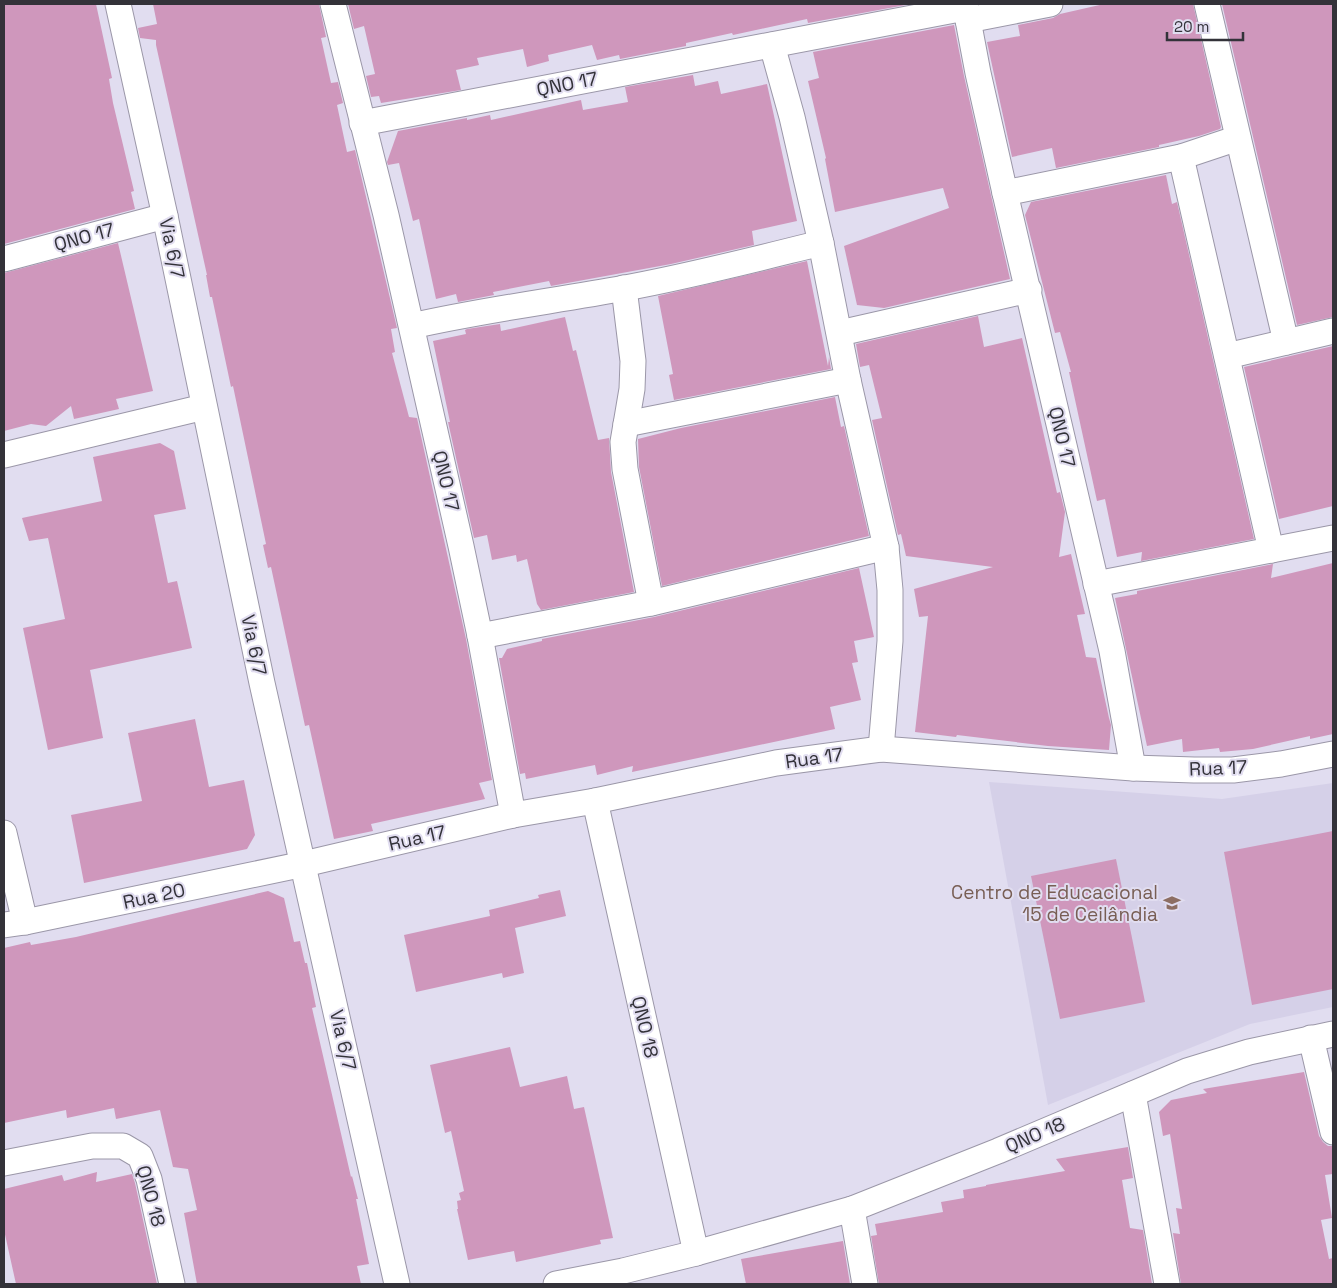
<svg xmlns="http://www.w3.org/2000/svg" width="1337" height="1288" font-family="'Space Grotesk',sans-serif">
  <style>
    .built { fill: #d5d0e8 }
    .building { fill: #cf97bc }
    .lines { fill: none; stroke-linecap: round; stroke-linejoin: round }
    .minor-casing { stroke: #9b97a8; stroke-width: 27 }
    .minor { stroke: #fff; stroke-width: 25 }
    .labels { text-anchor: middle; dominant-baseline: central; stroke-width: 4; stroke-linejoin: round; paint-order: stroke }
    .street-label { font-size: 19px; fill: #333239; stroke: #e1ddf0 }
    .education-label { font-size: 19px; fill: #785e54; stroke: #e1ddf0; text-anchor: end }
  </style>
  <rect width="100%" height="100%" fill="#e1ddf0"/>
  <polygon class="built" points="989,782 1222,799 1333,783 1333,1007 1250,1024 1048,1105"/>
  <g class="building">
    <polygon points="4,4 96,4 112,78 109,79 113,103 134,191 131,192 135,209 4,244"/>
    <polygon points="153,4 319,4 326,37 321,38 331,83 338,82 343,103 337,105 347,152 355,150 397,328 391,329 395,352 392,353 409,417 417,418 466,639 492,780 479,783 485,799 371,824 373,831 334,839 309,725 305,726 271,567 268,568 263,545 266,544 233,386 231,387 212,297 210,297 206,275 207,275 156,45 156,40 140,38 138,28 157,24"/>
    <polygon points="348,4 911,4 808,23 807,19 733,35 732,33 686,43 686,46 620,59 619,55 597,60 592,45 548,55 549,61 527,67 523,49 477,58 479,65 456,70 461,90 381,103 379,96 371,97 366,76 375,74 364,26 354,29"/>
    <polygon points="1104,4 1193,4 1221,127 1220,129 1199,136 1159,145 1159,147 1056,168 1052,148 1012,157 987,42 1020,36 1018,25 1053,18 1060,14"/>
    <polygon points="1222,4 1333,4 1333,317 1297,325"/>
    <polygon points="954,25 964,76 1010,279 884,308 857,305 844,246 949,208 943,188 835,212 825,159 826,158 808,81 819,78 813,52"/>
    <polygon points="693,75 695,86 718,81 721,94 767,84 797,221 752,231 754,245 671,264 551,286 549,281 493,292 494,295 458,302 456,294 436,299 419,219 413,221 399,163 388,165 387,162 398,131 467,118 467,120 490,115 491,120 581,100 583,110 628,102 625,87"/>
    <polygon points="1166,175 1172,204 1177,202 1254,539 1141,561 1142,552 1117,557 1105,499 1097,501 1069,372 1071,372 1060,332 1055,333 1025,215 1031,202"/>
    <polygon points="118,243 153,391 116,399 119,409 74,419 71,406 46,426 31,424 4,431 4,273"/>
    <polygon points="807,261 828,366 829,357 831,369 674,400 669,375 673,374 658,296"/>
    <polygon points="978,316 984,347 1022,338 1057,493 1060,492 1065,512 1059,557 1071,554 1085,614 1077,615 1086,657 1096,658 1109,718 1111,725 1109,750 1048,746 957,735 956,737 915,732 928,616 919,617 914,589 993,567 906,556 901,534 898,535 872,420 882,418 869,365 860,367 856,344"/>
    <polygon points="565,317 573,351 576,350 598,440 609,438 611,472 634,592 541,610 537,604 527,559 517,562 516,555 492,560 487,535 474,538 448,422 450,422 433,341 466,334 465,330 467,329 500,324 501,331"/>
    <polygon points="1333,346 1333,506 1279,519 1244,367"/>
    <polygon points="835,397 841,427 844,426 869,536 662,586 639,467 638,439 681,428"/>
    <polygon points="160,443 174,451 186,509 154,515 168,583 177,581 192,648 90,670 103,738 48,750 23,628 65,619 48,538 29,541 22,518 102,501 93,457"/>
    <polygon points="1333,563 1333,734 1310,739 1310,736 1253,749 1220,752 1219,748 1183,752 1182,739 1147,746 1115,598 1137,594 1137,591 1273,564 1271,578"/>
    <polygon points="859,568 874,637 854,641 858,662 852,663 861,700 830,707 835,729 632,772 633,766 597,775 595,765 526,779 525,773 520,774 499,658 502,658 507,649 542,641 542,639 654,617"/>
    <polygon points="195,719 209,787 244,780 255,835 247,849 84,883 71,815 142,801 128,733"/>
    <polygon points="1333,831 1333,989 1252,1005 1224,852"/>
    <polygon points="1116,859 1145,1002 1060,1019 1031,876"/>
    <polygon points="560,890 566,916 515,928 524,973 503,978 502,973 416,992 404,935 490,916 489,910 539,898 538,895"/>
    <polygon points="268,891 284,898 294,942 300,941 305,963 307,963 316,1007 312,1008 351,1177 352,1176 358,1199 356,1199 369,1264 357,1266 361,1284 197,1284 184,1213 197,1210 188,1169 173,1167 160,1110 116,1119 114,1108 67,1118 66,1110 4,1123 4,948 30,942 31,945 76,937"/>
    <polygon points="510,1047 520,1087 567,1076 574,1109 584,1107 613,1238 600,1240 601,1244 516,1262 514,1251 468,1260 457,1209 458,1209 457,1201 461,1200 459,1193 464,1191 451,1131 445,1133 430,1065"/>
    <polygon points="1304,1072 1319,1136 1323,1142 1328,1146 1333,1146 1333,1174 1325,1175 1332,1218 1321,1220 1329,1259 1333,1258 1333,1284 1181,1284 1173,1233 1180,1234 1176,1208 1182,1209 1170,1134 1163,1136 1159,1112 1171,1100 1207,1093 1203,1089"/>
    <polygon points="1128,1147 1133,1178 1122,1180 1130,1228 1143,1230 1152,1284 879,1284 871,1236 877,1235 875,1224 943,1212 941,1202 964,1198 963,1190 986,1186 986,1185 1065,1171 1056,1159"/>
    <polygon points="97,1172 96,1182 132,1174 135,1183 157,1284 16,1284 4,1230 4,1189 62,1175 64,1181"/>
    <polygon points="843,1241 850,1284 746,1284 741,1259"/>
  </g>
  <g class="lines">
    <g class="minor-casing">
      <g id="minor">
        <polyline points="118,4 165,216 262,683 397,1284"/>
        <polyline points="333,4 386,215 461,546 480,636 513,815"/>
        <polyline points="965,4 978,73 1005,193 1112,651 1133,768"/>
        <polyline points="1207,4 1286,342"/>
        <polyline points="968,20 1050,4"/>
        <polyline points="772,45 792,117 821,243 848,380 886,547 890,590 890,641 881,749"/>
        <polyline points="362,123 965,8"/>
        <polyline points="1181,157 1238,138"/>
        <polyline points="1005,193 1181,157 1271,550"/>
        <polyline points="4,259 165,216"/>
        <polyline points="624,288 633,361 632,389 623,442 625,469 651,603"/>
        <path d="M 412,326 C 482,310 554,301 625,288 C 691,276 756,259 821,243"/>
        <polyline points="840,333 1029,290"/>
        <polyline points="1227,356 1333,331"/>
        <polyline points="626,424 848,380"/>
        <polyline points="4,455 204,407"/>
        <polyline points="1096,584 1333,538"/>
        <polyline points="480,636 651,603 886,547"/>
        <polyline points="595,801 696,1253"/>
        <polyline points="4,833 25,922"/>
        <polyline points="4,925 25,922 304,864 513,815 595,801 776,763 881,749 1133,768 1194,770 1233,770 1281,764 1333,754"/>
        <polyline points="1311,1038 1333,1132"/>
        <polyline points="1133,1094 1167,1284"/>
        <polyline points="4,1163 92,1146 123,1146 140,1156 149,1179 172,1284"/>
        <polyline points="852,1209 865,1284"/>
        <polyline points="556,1284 623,1271 696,1253 852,1209 998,1151 1187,1071 1249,1052 1333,1034"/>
      </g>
    </g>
    <use href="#minor" class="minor"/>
  </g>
  <defs>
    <g id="school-bare" transform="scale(1.35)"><path d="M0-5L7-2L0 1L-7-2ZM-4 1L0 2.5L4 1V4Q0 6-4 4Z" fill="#8d6e63" stroke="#e1ddf0" stroke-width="2.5" paint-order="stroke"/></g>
  </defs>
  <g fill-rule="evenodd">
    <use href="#school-bare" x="1172" y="903"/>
  </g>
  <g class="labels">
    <g class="street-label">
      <text transform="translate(567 84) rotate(-11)">QNO 17</text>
      <text transform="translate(84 237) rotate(-15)">QNO 17</text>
      <text transform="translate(172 248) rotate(78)">Via 6/7</text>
      <text transform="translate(1062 437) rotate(77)">QNO 17</text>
      <text transform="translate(446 481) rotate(77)">QNO 17</text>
      <text transform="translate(254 645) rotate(78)">Via 6/7</text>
      <text transform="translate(814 758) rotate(-8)">Rua 17</text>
      <text transform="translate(1218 768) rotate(-2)">Rua 17</text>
      <text transform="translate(417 838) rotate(-13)">Rua 17</text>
      <text transform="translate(154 896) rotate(-12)">Rua 20</text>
      <text transform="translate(645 1027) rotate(77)">QNO 18</text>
      <text transform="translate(343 1040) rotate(77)">Via 6/7</text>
      <text transform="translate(1035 1135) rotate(-23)">QNO 18</text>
      <text transform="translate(151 1196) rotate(75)">QNO 18</text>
    </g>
    <g class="education-label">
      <text x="1158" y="892">Centro de Educacional<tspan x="1158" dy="22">15 de Ceilândia</tspan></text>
    </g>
  </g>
  <rect width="1337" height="1288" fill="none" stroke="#333239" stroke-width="10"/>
  <path d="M1167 32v8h76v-8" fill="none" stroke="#333239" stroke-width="2.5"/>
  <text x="1174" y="32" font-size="15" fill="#333239" stroke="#e1ddf0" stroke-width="4" paint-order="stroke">20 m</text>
</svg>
